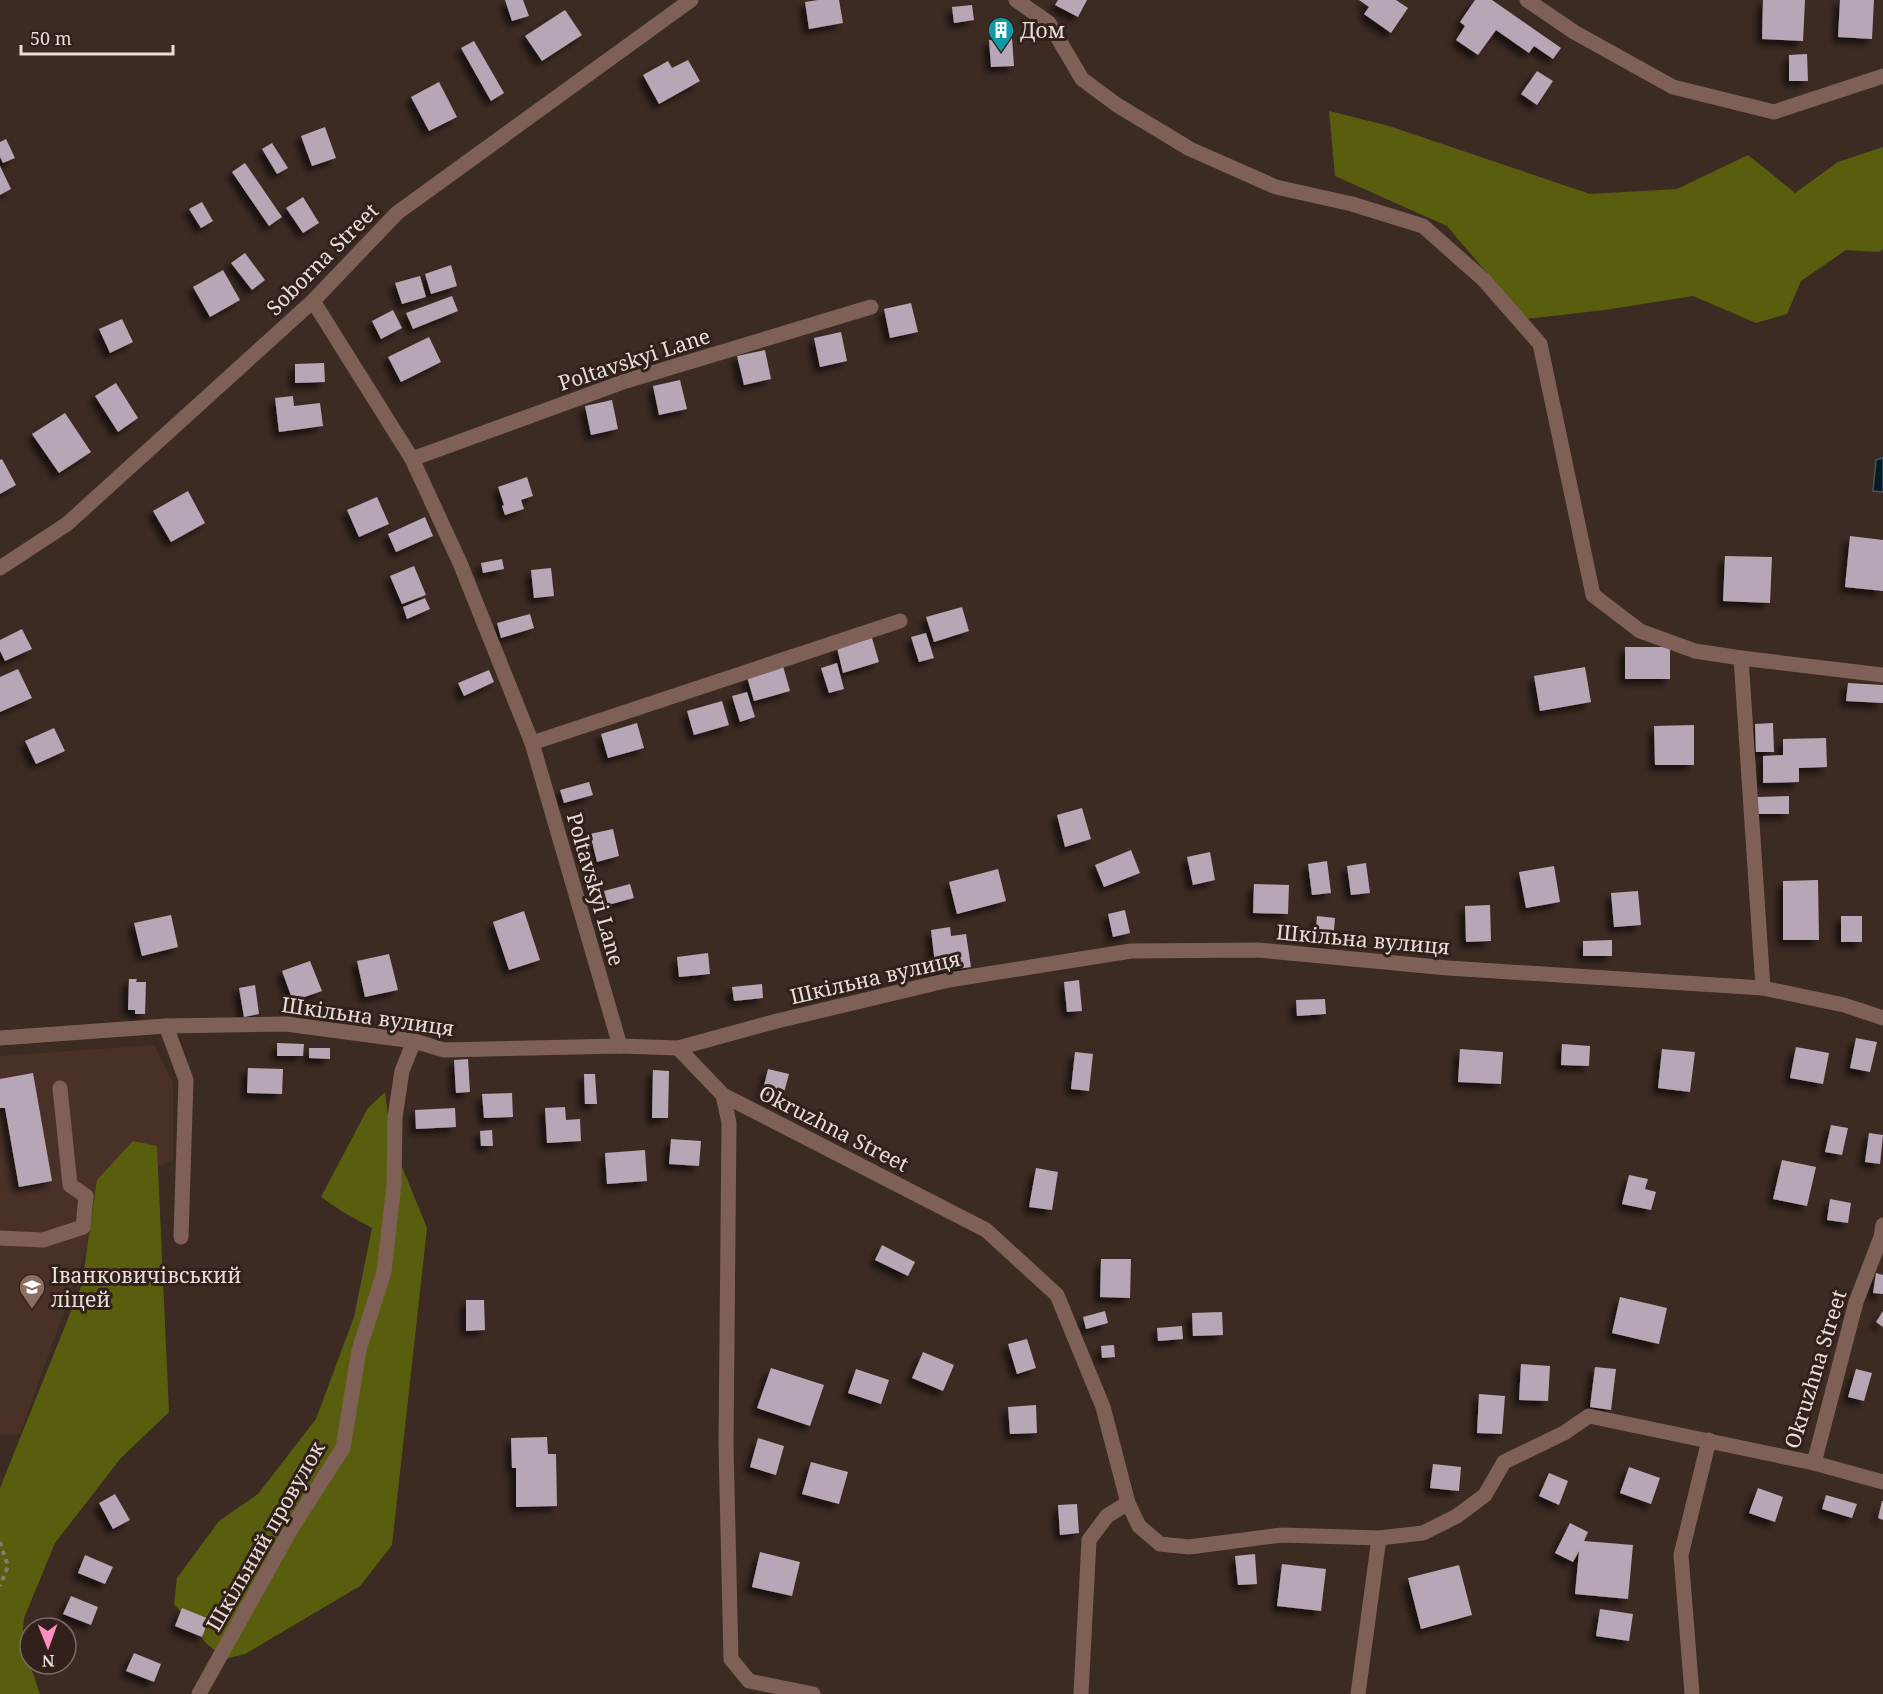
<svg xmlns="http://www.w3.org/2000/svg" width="1883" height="1694" font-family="'Noto Serif',serif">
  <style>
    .built { fill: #493128 }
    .forest { fill: #595e0e }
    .water { fill: #051b29; stroke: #49555d; stroke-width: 1.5 }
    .building { fill: #b7a6b5; filter: url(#shadow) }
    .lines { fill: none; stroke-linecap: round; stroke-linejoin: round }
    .path { stroke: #877871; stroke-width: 4; stroke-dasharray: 4.5 4.5; stroke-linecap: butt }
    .minor { stroke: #7f6056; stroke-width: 15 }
    .labels { text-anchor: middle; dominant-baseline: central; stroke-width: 6; stroke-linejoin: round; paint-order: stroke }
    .poi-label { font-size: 21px; fill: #e7dcd7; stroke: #31211a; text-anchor: start }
    .street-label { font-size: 21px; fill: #e7dcd7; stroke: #31211a }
  </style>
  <defs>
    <filter id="shadow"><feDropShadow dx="-5.5" dy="5.5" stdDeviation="3" flood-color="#0009"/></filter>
  </defs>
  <rect width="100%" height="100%" fill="#3c2b23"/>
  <polygon class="built" points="154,1045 173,1083 173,1160 109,1186 20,1434 0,1435 0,1056"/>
  <g class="forest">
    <polygon points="1329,111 1389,126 1590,194 1677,189 1748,155 1795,193 1838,162 1883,147 1883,249 1879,252 1846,250 1801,281 1787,314 1756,323 1693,296 1605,310 1526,319 1447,226 1335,176"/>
    <polygon points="385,1092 391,1140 427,1228 392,1545 360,1586 245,1654 225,1659 206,1643 174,1604 177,1578 219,1521 258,1494 316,1419 354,1317 372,1228 343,1212 321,1197 368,1108"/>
    <polygon points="133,1141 157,1146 169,1412 120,1459 55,1543 24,1618 22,1642 40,1694 0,1694 0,1488 82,1284 97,1180"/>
  </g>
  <polygon class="water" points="1882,458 1883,458 1883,492 1873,491 1876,460"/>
  <g class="building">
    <polygon points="505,0 523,0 529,16 512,21"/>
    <polygon points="818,0 839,0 843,23 809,29 805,2"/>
    <polygon points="1058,0 1087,0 1078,17 1055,5"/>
    <polygon points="1359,0 1396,0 1408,8 1391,33 1364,14 1369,7"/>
    <polygon points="1475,0 1492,0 1561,48 1553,59 1534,46 1529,53 1496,30 1478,55 1456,40 1465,26 1460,22"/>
    <polygon points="1763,0 1805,0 1803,41 1762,39"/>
    <polygon points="1840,0 1874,0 1872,39 1838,37"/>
    <polygon points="972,5 974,20 954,23 952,7"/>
    <polygon points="565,10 582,35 542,61 525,36"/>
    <polygon points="1012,38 1014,66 991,67 989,40"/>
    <polygon points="474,41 504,93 491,101 461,48"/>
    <polygon points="1807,54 1808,81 1789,81 1789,55"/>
    <polygon points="688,60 700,81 659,104 643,75 668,61 672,68"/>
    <polygon points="1537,71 1553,81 1537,105 1521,94"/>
    <polygon points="439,82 457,117 429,131 411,97"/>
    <polygon points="325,127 336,158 312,166 301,136"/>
    <polygon points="6,139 15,158 3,163 0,157 0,142"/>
    <polygon points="272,143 288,168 277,174 262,149"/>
    <polygon points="245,163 282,217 269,226 232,172"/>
    <polygon points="0,166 11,189 0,195"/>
    <polygon points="303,197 319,223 303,233 286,208"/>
    <polygon points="202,202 213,221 201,228 189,209"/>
    <polygon points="245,253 265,280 252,290 231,263"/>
    <polygon points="451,265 457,286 431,294 425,274"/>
    <polygon points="223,270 240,300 210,317 193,287"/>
    <polygon points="420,276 426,297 402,304 395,283"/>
    <polygon points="452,296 458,311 413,329 406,313"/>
    <polygon points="911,303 918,332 890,338 884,309"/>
    <polygon points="393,310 402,328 381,339 372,321"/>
    <polygon points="122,319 133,342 110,353 99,329"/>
    <polygon points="841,332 847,361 820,367 814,338"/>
    <polygon points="429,337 441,362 401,382 388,357"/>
    <polygon points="765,350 771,379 744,385 737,356"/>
    <polygon points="324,363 325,382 295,383 295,364"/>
    <polygon points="680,380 687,409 659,415 653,386"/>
    <polygon points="116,383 138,418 118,432 95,396"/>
    <polygon points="293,396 294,406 320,403 323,426 279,432 275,398"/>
    <polygon points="612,400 618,429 591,435 585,406"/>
    <polygon points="65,413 91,452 59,473 32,434"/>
    <polygon points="2,459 16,485 0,494 0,460"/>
    <polygon points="527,477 533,496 521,500 524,509 505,515 502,506 504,505 498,487"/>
    <polygon points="188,491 205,523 171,542 153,511"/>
    <polygon points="377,497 389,524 359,537 347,510"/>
    <polygon points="425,517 433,536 396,552 388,534"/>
    <polygon points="1850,536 1883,540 1883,591 1845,587"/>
    <polygon points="1725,556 1772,557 1770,603 1723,601"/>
    <polygon points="502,559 504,569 483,573 481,563"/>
    <polygon points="414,566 426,595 402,604 390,576"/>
    <polygon points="551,568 554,596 534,598 531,570"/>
    <polygon points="425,598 430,609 407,619 403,607"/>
    <polygon points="962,607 969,631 934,642 926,617"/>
    <polygon points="530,614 534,628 501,638 497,623"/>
    <polygon points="22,629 32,649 5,661 0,651 0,640"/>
    <polygon points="926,633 934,658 919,662 911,637"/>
    <polygon points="872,638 879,662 843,673 837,648"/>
    <rect x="1625" y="647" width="45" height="32"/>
    <polygon points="837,663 844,689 829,693 821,668"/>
    <polygon points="783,666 790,691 754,701 747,677"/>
    <polygon points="1585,667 1591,702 1540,711 1534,676"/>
    <polygon points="18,669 32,698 0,712 0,677"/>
    <polygon points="489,670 494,682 464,696 458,683"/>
    <polygon points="1848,683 1883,685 1883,703 1846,701"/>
    <polygon points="747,692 755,717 740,722 732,696"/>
    <polygon points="722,701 729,725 694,735 687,711"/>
    <polygon points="637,723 644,748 608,758 601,734"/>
    <polygon points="1773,723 1774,752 1756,752 1755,724"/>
    <polygon points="1694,725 1694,765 1655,765 1654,726"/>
    <polygon points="54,728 65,751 36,764 25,741"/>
    <polygon points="1826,738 1827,767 1799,768 1799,782 1763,783 1763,756 1783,755 1783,739"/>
    <polygon points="589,782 593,795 564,803 560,790"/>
    <polygon points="1789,796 1789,814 1757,814 1757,797"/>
    <polygon points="1082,808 1091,839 1065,847 1057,815"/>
    <polygon points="613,829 619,856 597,862 590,834"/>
    <polygon points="1131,850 1140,873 1104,887 1095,865"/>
    <polygon points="1210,852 1215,880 1193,885 1187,857"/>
    <polygon points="1327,861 1331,893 1312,895 1308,864"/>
    <polygon points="1366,863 1370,893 1351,895 1347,866"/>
    <polygon points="1554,866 1560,902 1526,908 1519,872"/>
    <polygon points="998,869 1006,901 957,914 949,882"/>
    <polygon points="1818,880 1819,940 1783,940 1783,881"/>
    <polygon points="630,884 634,898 608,905 604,891"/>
    <polygon points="1254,884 1289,885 1288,914 1253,913"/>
    <polygon points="1638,891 1641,925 1614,927 1611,893"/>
    <polygon points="1490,905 1491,941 1466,942 1465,906"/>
    <polygon points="1125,910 1130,933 1113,937 1108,914"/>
    <polygon points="524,911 540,960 509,970 493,922"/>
    <polygon points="171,915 178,947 142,956 134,923"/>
    <polygon points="1317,916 1335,918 1333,942 1315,940"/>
    <rect x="1841" y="916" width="21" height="26"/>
    <polygon points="950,927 951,936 966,934 971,967 936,972 931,930"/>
    <polygon points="1612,940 1612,956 1583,956 1583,941"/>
    <polygon points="708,953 710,974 679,977 677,957"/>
    <polygon points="389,954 398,990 365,997 357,961"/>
    <polygon points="310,961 322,991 293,1001 282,971"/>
    <polygon points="129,979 137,979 136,982 146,982 145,1014 135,1014 135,1010 128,1010"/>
    <polygon points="1079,980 1082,1011 1067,1012 1064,982"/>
    <polygon points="762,984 763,998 734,1001 732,987"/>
    <polygon points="255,985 259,1014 244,1017 239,988"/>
    <polygon points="1325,999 1326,1014 1297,1016 1296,1000"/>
    <polygon points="1856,1038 1877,1042 1870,1072 1850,1068"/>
    <polygon points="277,1043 304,1044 303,1056 277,1056"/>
    <polygon points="1562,1044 1590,1046 1589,1066 1561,1065"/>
    <polygon points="1796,1047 1829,1053 1823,1084 1790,1078"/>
    <polygon points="309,1048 330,1048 330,1059 309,1058"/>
    <polygon points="1460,1049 1503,1052 1501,1084 1458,1082"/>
    <polygon points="1662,1049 1695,1052 1690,1092 1658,1088"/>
    <polygon points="1075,1052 1093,1054 1089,1091 1071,1089"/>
    <polygon points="468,1059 470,1092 456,1093 454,1060"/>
    <polygon points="248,1068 283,1069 282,1094 247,1093"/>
    <polygon points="768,1069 789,1074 782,1100 762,1094"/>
    <polygon points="653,1070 669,1071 668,1118 652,1118"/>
    <polygon points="33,1073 52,1181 19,1187 5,1108 0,1108 0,1079"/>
    <polygon points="584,1074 595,1074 597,1104 585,1104"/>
    <polygon points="512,1093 513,1117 484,1118 482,1094"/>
    <polygon points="565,1107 566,1120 580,1119 581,1141 547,1143 545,1108"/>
    <polygon points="455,1108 456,1127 416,1129 415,1110"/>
    <polygon points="1831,1125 1848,1128 1842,1155 1825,1152"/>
    <polygon points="492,1130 493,1146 481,1146 480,1131"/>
    <polygon points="1869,1133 1883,1135 1880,1164 1865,1162"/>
    <polygon points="671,1139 701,1141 699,1166 669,1164"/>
    <polygon points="645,1150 647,1181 607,1184 605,1153"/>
    <polygon points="1782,1160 1816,1167 1807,1206 1773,1199"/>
    <polygon points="1036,1168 1058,1172 1052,1210 1029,1207"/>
    <polygon points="1629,1175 1648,1179 1645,1189 1656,1192 1651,1210 1622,1204"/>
    <polygon points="1830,1199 1851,1203 1848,1223 1827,1220"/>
    <polygon points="882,1245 915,1262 908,1276 875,1260"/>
    <polygon points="1101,1259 1131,1259 1130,1298 1100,1297"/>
    <polygon points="1876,1273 1883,1275 1883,1294 1873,1293"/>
    <polygon points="1620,1297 1667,1308 1659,1344 1612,1333"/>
    <polygon points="466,1300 484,1300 485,1330 466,1331"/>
    <polygon points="1105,1311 1108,1323 1086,1329 1083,1317"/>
    <polygon points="1883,1311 1883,1327 1876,1322"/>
    <polygon points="1222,1312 1223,1335 1193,1336 1192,1313"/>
    <polygon points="1182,1326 1183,1339 1158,1341 1157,1328"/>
    <polygon points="1027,1339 1036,1368 1017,1374 1008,1344"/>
    <polygon points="1114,1345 1115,1357 1102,1358 1101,1346"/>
    <polygon points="923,1352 954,1365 943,1391 912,1378"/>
    <polygon points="1521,1364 1550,1366 1548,1401 1519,1400"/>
    <polygon points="1595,1367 1616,1369 1611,1410 1590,1407"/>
    <polygon points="771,1368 824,1385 810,1426 757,1408"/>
    <polygon points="856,1369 889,1380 881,1404 848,1393"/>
    <polygon points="1856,1369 1872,1373 1864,1401 1848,1397"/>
    <polygon points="1479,1394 1505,1396 1502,1434 1477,1433"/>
    <polygon points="1036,1405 1037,1433 1010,1434 1008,1407"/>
    <polygon points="547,1437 548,1454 556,1454 557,1506 516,1507 516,1468 512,1468 511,1438"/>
    <polygon points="758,1438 784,1446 776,1475 750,1467"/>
    <polygon points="811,1462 848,1472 839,1504 802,1494"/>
    <polygon points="1433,1464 1461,1467 1459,1491 1430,1488"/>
    <polygon points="1629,1467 1660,1478 1651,1504 1620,1493"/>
    <polygon points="1549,1473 1568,1481 1559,1505 1539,1496"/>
    <polygon points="1758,1488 1783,1497 1775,1522 1749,1513"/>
    <polygon points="115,1494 130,1520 113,1529 99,1503"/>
    <polygon points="1826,1495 1857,1504 1852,1518 1822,1509"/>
    <polygon points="1882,1501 1883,1501 1883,1520 1878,1518"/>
    <polygon points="1077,1504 1079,1533 1060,1535 1058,1505"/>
    <polygon points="1570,1523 1588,1532 1584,1541 1633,1545 1628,1599 1575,1594 1579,1551 1573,1562 1555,1553"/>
    <polygon points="760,1552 800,1562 792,1596 752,1587"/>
    <polygon points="1255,1554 1257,1584 1238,1585 1235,1556"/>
    <polygon points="85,1555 113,1567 105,1584 78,1573"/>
    <polygon points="1282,1564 1326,1569 1321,1611 1277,1606"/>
    <polygon points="1459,1565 1472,1615 1421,1629 1408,1578"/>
    <polygon points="71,1596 98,1607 91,1625 63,1614"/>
    <polygon points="182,1608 209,1619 202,1637 175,1626"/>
    <polygon points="1600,1609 1633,1614 1629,1641 1596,1636"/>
    <polygon points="134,1653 161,1664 154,1682 126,1671"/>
  </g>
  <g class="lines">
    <polyline class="path" points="0,1542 8,1566 0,1586"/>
    <g class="minor">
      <polyline points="1016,0 1049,23 1082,79 1117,105 1190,149 1276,187 1352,204 1423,226 1484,280 1540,344 1593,595 1640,631 1695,651 1741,658"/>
      <polyline points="1527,0 1574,32 1673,87 1774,112 1883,76"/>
      <polyline points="313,301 412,459 460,563 532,743 620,1046"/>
      <polyline points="412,459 626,381 871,307"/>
      <polyline points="0,568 67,524 313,301 397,213 691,0"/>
      <polyline points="532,743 900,621"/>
      <polyline points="1763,988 1741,658 1883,675"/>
      <polyline points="166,1026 186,1080 181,1237"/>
      <polyline points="0,1038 166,1026 286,1024 414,1041 444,1050 620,1046 678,1048 777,1021 949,980 1131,951 1258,950 1448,968 1763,988 1844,1005 1883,1018"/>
      <polyline points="678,1048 723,1095"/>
      <polyline points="0,1238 43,1240 83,1227 86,1196 70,1185 60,1088"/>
      <polyline points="1814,1463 1883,1482"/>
      <polyline points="199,1694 291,1529 343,1448 359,1350 384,1272 394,1184 395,1117 402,1071 414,1041"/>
      <polyline points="813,1694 749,1681 731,1659 726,1445 729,1123 723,1095 986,1230 1057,1295 1103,1407 1128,1503 1139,1526 1160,1544 1189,1547 1282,1535 1379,1538 1423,1533 1457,1516 1485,1495 1504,1462 1564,1433 1589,1416 1814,1463 1856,1302 1881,1237 1883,1225"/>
      <polyline points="1081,1694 1089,1540 1107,1516 1128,1503"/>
      <polyline points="1358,1694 1379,1538"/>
      <polyline points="1692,1694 1681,1555 1709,1440"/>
    </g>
  </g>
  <defs>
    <g id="building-pin" transform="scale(1.35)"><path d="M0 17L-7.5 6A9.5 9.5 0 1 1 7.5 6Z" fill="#0f9aa8" stroke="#31211a"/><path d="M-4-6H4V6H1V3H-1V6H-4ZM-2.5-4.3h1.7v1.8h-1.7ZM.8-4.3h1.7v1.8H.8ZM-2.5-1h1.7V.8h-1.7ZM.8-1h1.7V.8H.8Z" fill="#fff"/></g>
    <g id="school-pin" transform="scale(1.35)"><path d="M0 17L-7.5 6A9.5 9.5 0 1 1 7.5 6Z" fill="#8d6e63" stroke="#31211a"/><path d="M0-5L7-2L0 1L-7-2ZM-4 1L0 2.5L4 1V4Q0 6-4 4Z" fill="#fff"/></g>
  </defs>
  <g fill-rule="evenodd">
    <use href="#building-pin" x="1001" y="30"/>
    <use href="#school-pin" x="32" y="1287"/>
  </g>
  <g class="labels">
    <g class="poi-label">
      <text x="1020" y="30">Дом</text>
      <text x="51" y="1275">Іванковичівський<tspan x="51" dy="24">ліцей</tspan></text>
    </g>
    <g class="street-label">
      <text transform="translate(322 259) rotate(-45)">Soborna Street</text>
      <text transform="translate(634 359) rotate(-18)">Poltavskyi Lane</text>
      <text transform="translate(596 889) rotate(74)">Poltavskyi Lane</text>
      <text transform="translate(1363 939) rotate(5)">Шкільна вулиця</text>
      <text transform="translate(875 977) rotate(-13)">Шкільна вулиця</text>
      <text transform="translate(368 1016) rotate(8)">Шкільна вулиця</text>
      <text transform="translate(834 1128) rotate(27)">Okruzhna Street</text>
      <text transform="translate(1815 1369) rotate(-73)">Okruzhna Street</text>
      <text transform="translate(265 1536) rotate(-60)">Шкільний провулок</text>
    </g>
  </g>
  <g transform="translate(48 1646) rotate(179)"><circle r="28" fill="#31211a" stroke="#7a6c66" stroke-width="1.5"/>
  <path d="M0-4.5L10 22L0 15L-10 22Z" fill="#fd8ec0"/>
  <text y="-9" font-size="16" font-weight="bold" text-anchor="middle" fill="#e7dcd7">N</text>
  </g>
  <path d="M21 45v9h152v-9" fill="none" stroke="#e7dcd7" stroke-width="3"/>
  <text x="30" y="45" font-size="18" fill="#e7dcd7" stroke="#31211a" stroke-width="4.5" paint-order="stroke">50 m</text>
</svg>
